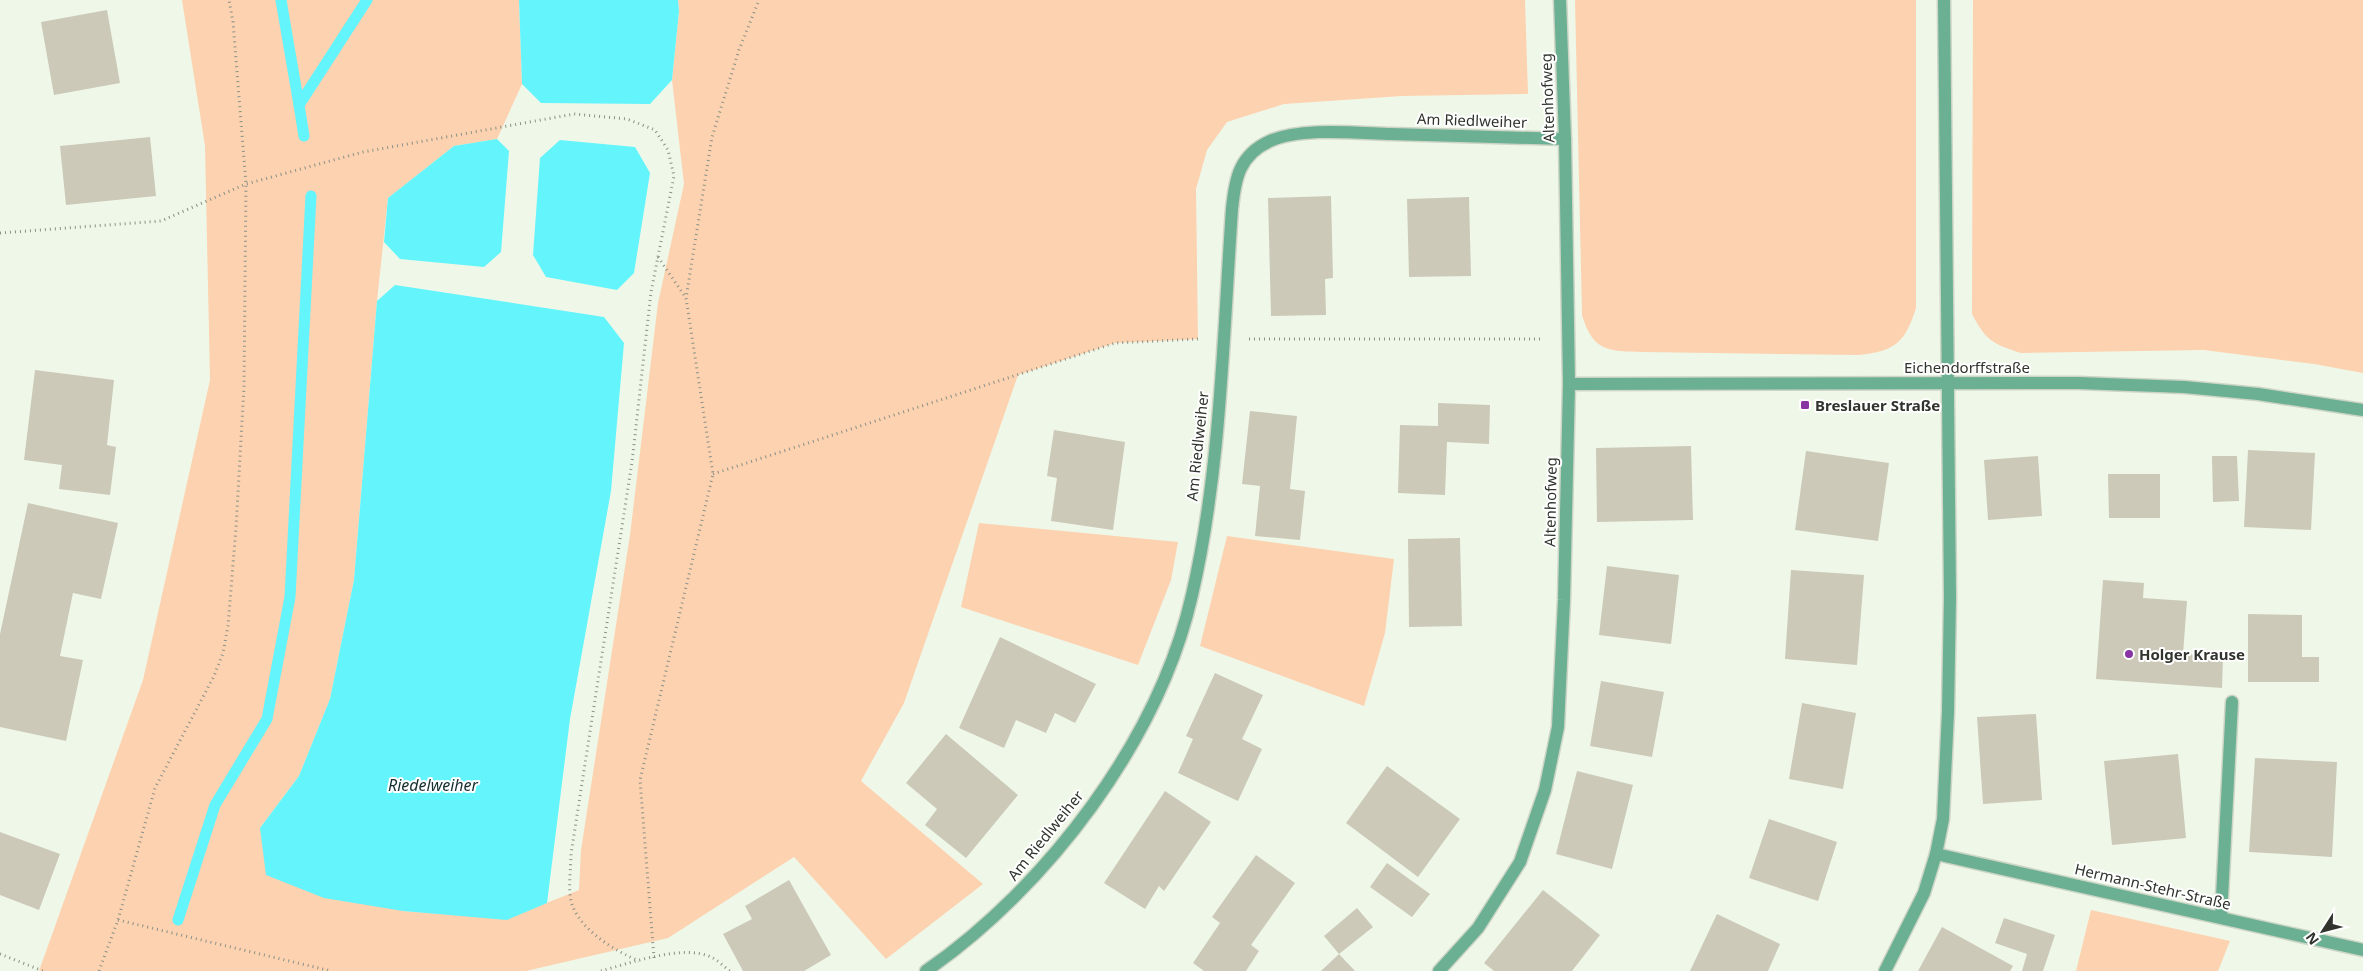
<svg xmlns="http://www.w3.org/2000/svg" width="2363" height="971" font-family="'Noto Sans',sans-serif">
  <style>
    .green { fill: #fcd2b0 }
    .water { fill: #63f4fc }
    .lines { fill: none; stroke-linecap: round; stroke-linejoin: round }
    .stream { stroke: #63f4fc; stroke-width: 11 }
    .building { fill: #ccc9b8 }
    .lane-casing { stroke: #cdd5c6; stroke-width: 15 }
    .street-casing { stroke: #cdd5c6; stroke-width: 15 }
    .path { stroke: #8b9186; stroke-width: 3; stroke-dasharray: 1 4; stroke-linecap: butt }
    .lane { stroke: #6bb093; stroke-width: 12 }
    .street { stroke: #6bb093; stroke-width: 12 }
    .poi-dot { fill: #8834a2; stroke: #fff; stroke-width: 2 }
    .labels { text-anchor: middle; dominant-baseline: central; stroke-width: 4; stroke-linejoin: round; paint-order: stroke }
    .street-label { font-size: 15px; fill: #30342d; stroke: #fff }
    .poi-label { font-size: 15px; font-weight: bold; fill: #30342d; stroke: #fff; text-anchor: start }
    .water-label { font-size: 16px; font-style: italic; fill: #152e2f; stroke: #fff }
  </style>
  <rect width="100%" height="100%" fill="#eff8e8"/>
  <g class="green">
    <polygon points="182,0 519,0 522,84 497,139 454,146 388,198 377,301 354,580 330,699 299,776 260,828 403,911 507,919 579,890 581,850 630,535 658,303 684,184 672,80 679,11 678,0 1525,0 1528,94 1402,96 1284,104 1227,122 1207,150 1196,189 1198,339 1115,343 1018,375 904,703 861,781 983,884 886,959 794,857 668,938 526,971 39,971 143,680 210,380 205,146"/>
    <path d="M 1575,0 L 1916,0 L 1916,308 C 1905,343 1895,351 1859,355 L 1643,352 C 1608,351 1593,352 1582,315 Z"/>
    <path d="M 1973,0 L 2363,0 L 2363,373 L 2314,364 L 2204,350 L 2021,353 C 1993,344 1986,341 1972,314 Z"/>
    <polygon points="979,523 1178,542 1171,580 1138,665 961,607"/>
    <polygon points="1227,536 1394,559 1385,633 1364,706 1200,646"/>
    <polygon points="2091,910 2230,941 2218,971 2076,971"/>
  </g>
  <g class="water">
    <polygon points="519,0 678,0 679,11 672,80 650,104 541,103 522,84"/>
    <polygon points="497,139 509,151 501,252 484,267 400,259 384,242 388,198 454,146"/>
    <polygon points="560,140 635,147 650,173 634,273 617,290 546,277 533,255 540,158"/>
    <polygon points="395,285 604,317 624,343 611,491 570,719 547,903 507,920 403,911 324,898 266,875 260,828 299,776 330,699 354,580 377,301"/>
  </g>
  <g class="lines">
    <g class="stream">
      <polyline points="281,0 299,105"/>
      <polyline points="304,136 299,105 367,0"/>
      <polyline points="178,920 215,805 267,719 290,597 311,196"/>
    </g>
  </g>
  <g class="building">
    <polygon points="107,10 120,83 54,95 41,22"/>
    <polygon points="150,137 156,196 66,205 60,146"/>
    <polygon points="1331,196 1333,278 1325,279 1326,315 1271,316 1268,198"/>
    <polygon points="1469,197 1471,276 1409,277 1407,199"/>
    <polygon points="35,370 114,380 107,445 116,447 110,495 59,489 62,465 24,460"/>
    <polygon points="1438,403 1490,405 1489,444 1447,442 1445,495 1398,493 1400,425 1438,426"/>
    <polygon points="1250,411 1297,416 1290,489 1305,491 1300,540 1255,536 1260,486 1242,484"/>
    <polygon points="1054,430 1125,442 1113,530 1051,521 1057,478 1047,476"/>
    <polygon points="1691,446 1693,520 1597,522 1596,448"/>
    <polygon points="2248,450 2315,453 2311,530 2244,527"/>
    <polygon points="1806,451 1889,463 1878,541 1795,530"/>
    <polygon points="2038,456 2042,516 1988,520 1984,460"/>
    <polygon points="2212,456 2237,456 2239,501 2213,502"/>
    <polygon points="2108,474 2160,474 2160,518 2109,518"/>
    <polygon points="28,503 118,523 101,599 73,593 60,656 83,660 66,741 0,727 0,634"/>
    <polygon points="1460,538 1462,626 1409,627 1408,539"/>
    <polygon points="1607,566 1679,575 1671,644 1599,635"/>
    <polygon points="1791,570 1864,575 1857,665 1785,659"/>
    <polygon points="2103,580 2144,583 2143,598 2187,601 2183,654 2223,656 2222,688 2096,679"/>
    <polygon points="2248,614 2302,615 2302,657 2319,657 2319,682 2248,682"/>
    <polygon points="1000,637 1096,684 1075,723 1055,713 1046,733 1016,720 1004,748 959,728"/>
    <polygon points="1215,673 1263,695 1242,739 1262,749 1238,801 1178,773 1193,739 1186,736"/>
    <polygon points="1601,681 1664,692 1652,757 1590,746"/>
    <polygon points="1802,703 1856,713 1843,789 1789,779"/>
    <polygon points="2036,714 2042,800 1983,804 1977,717"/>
    <polygon points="946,734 1018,795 966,858 925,825 937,809 906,783"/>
    <polygon points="2178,754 2186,838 2112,845 2104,761"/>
    <polygon points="2255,758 2337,762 2332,857 2249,852"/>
    <polygon points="1387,766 1460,819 1418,877 1346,823"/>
    <polygon points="1577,771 1633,785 1612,869 1556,854"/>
    <polygon points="1165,791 1211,822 1164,891 1159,886 1145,909 1104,883"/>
    <polygon points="1769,819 1837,842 1818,901 1749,878"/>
    <polygon points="0,832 60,854 39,910 0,895"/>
    <polygon points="1256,855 1295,883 1251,945 1259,951 1246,971 1204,971 1193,963 1220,923 1212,917"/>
    <polygon points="1387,863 1430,894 1412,917 1370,887"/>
    <polygon points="789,880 831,955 804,971 743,971 723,934 752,919 745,906"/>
    <polygon points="1543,890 1600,935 1572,971 1494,971 1484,963"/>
    <polygon points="1357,908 1373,927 1339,954 1324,936"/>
    <polygon points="1717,914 1780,944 1768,971 1690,971"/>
    <polygon points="2004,918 2055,935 2043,971 2022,971 2027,954 1995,943"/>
    <polygon points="1942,927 2013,966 2010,971 1918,971"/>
    <polygon points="1339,954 1355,971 1321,971"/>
  </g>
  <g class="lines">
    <g class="lane-casing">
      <polyline id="lane" points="2221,917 2232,702"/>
    </g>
    <g class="street-casing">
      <g id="street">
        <polyline points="1569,384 2079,383 2184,387 2258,394 2363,410"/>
        <polyline points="1936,854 2363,950"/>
        <path d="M 926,971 C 1047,887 1159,740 1192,595 C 1221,470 1223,337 1232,209 C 1235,179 1239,155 1270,141 C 1301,127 1357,133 1391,134 C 1449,136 1507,137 1565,139"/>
        <polyline points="1439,971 1478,928 1520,862 1545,790 1558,727 1564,600 1569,384 1565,139 1560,0"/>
        <polyline points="1885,971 1924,893 1936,854 1943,819 1948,712 1950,597 1944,0"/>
      </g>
    </g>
    <g class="path">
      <path d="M 0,233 L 161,221 L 246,184 L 363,152 L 574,114 L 627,119 L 655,130 L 668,150 L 674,176 L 651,292 L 632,462 L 571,854 C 571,868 568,887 571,901 C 578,929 615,951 639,961"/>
      <polyline points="658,257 686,298"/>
      <polyline points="1249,339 1543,339"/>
      <polyline points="713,474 1115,343 1198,339"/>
      <polyline points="118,920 331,971"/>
      <polyline points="0,954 43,971"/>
      <polyline points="654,958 640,780 713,474 686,298 712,137 739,50 759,0"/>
      <polyline points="99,971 118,920 155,788 214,676 223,653 228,626 236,528 244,387 246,184 233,22 229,0"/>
      <path d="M 601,971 C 630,963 683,944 711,957 C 718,960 724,967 730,971"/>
    </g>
    <use href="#lane" class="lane"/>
    <use href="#street" class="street"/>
  </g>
  <g class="poi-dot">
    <rect x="1800" y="400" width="10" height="10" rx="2.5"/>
    <circle cx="2129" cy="654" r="5"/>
  </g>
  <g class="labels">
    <g class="street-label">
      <text transform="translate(1547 98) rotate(-92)">Altenhofweg</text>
      <text transform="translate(1472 120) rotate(2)">Am Riedlweiher</text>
      <text x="1967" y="367">Eichendorffstraße</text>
      <text transform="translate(1197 446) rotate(-84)">Am Riedlweiher</text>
      <text transform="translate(1550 502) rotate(-89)">Altenhofweg</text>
      <text transform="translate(1045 835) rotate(-51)">Am Riedlweiher</text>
      <text transform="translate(2153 886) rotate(13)">Hermann-Stehr-Straße</text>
    </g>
    <g class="poi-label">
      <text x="1815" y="405">Breslauer Straße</text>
      <text x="2139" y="654">Holger Krause</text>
    </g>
    <g class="water-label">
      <text x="433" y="785">Riedelweiher</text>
    </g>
  </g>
  <g transform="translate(2323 931) rotate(234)" stroke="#ffffff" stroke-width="4" paint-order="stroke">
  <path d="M0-4L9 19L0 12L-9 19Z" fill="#30342d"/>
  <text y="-8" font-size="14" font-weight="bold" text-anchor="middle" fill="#30342d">N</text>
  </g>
</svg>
